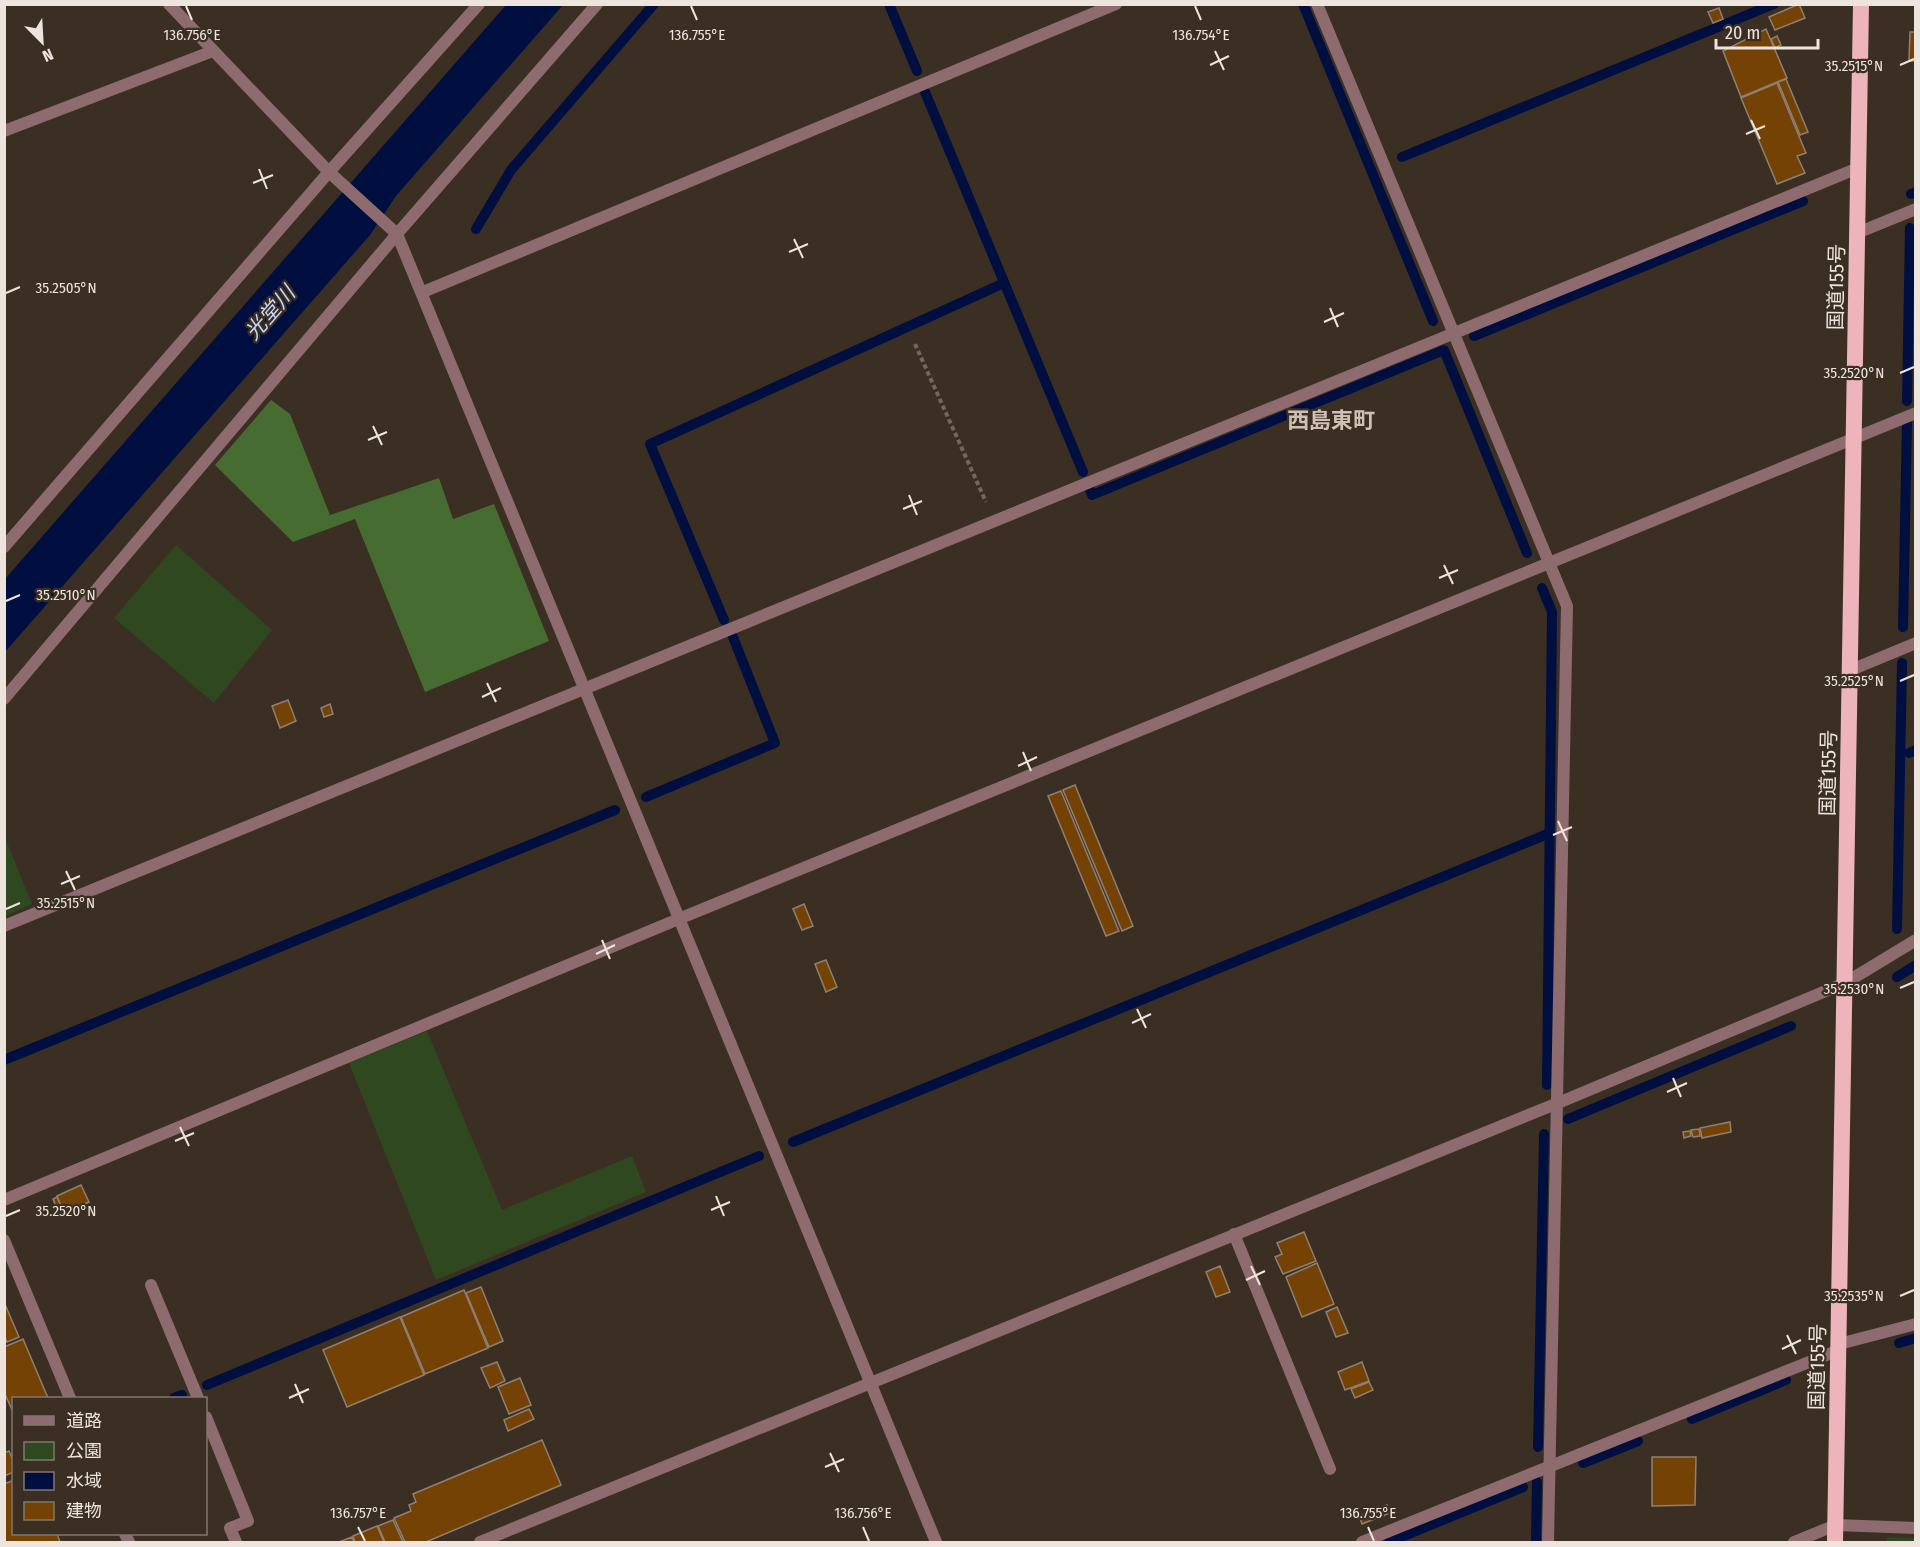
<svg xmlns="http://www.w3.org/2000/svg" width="1920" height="1547" font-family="'Fira Sans Condensed','Noto Sans JP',sans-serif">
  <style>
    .green { fill: #2f4820 }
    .forest { fill: #476c31 }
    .water { fill: #000f40 }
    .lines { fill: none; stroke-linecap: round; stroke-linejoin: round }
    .stream { stroke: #000f40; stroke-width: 10 }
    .building { fill: #754205; stroke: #8f8074; stroke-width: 1.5 }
    .path { stroke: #72675d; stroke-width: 4; stroke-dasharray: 4.5 3; stroke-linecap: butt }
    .service { stroke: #8d6b6f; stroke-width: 12 }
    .minor { stroke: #8d6b6f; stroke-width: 12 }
    .trunk { stroke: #eeb4bb; stroke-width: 16 }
    .ticks { fill: none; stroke: #ece4dd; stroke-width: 2 }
    .labels { text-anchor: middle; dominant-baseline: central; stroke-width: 4.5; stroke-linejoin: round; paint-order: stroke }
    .street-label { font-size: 20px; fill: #ece4dd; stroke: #3b2f24 }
    .water-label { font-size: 21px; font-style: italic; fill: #c6dafb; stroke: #3b2f24 }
    .quarter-label { font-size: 22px; font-weight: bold; fill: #d0c0b3; stroke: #3b2f24 }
    .ticks-label { font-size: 15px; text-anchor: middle; fill: #ece4dd; stroke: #3b2f24; stroke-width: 4.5; stroke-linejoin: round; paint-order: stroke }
  </style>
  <rect width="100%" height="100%" fill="#3b2f24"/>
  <g class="green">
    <polygon points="176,545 272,630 214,703 114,618"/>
    <polygon points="5,838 32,904 5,916 4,916"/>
    <polygon points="427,1031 502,1210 632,1156 646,1192 436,1280 349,1063"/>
    <polygon points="1887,1537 1915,1538 1915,1542 1887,1542"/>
  </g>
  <polygon class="forest" points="271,400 290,414 330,515 439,478 453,519 494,504 549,641 425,692 355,519 293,542 215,465"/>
  <polygon class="water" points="506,5 563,5 396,196 370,235 5,652 5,579"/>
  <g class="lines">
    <g class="stream">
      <polyline points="889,4 917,71"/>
      <polyline points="1303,4 1433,321"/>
      <polyline points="925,92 1083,472"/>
      <polyline points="1402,157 1774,4"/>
      <polyline points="1911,194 1916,192"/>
      <polyline points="476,229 511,170 654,4"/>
      <polyline points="1474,336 1803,201"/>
      <polyline points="1907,401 1910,228"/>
      <polyline points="1090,490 1092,495 1444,350 1527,553"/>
      <polyline points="1542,588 1552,612 1547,1085"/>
      <polyline points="724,620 650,444 1004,283"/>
      <polyline points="1903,627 1907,423"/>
      <polyline points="1909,753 1916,750"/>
      <polyline points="646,797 775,743 733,637"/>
      <polyline points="1897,929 1902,663"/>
      <polyline points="1897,977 1916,965"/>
      <polyline points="4,1060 615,810"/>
      <polyline points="1568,1119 1791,1026"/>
      <polyline points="793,1142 1550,833"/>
      <polyline points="1899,1343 1916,1338"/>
      <polyline points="207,1385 759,1156"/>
      <polyline points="174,1398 182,1395"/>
      <polyline points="1692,1419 1786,1380"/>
      <polyline points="1538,1447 1544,1134"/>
      <polyline points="1583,1463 1638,1441"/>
      <polyline points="1389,1542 1523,1487"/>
      <polyline points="1536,1542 1537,1482"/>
    </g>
  </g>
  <g class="building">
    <polygon points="1799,4 1805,18 1775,30 1769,17"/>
    <polygon points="1719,8 1723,19 1713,23 1708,12"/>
    <polygon points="1766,29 1787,78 1741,97 1723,51"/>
    <polygon points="1910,32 1916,32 1916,61 1909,61"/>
    <polygon points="1777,36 1781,45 1775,48 1771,39"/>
    <polygon points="1786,79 1808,132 1800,135 1778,82"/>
    <polygon points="1777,83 1806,153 1797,156 1805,173 1777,184 1741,98"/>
    <polygon points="288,700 296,721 280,728 272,706"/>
    <polygon points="330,704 333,714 324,717 321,708"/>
    <polygon points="1075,785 1133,926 1122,931 1063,790"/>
    <polygon points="1061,791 1119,931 1106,936 1048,796"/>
    <polygon points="804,904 813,926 802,930 793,909"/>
    <polygon points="826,960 837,987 826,992 815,964"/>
    <polygon points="1730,1122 1731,1132 1702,1138 1700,1128"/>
    <polygon points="1699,1129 1700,1136 1693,1137 1691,1130"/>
    <polygon points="1690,1131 1691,1136 1684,1138 1683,1132"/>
    <polygon points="81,1185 89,1202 64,1213 57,1196"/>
    <polygon points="57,1197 62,1209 58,1211 53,1199"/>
    <polygon points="1304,1232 1316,1261 1283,1274 1275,1257 1282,1254 1277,1243"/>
    <polygon points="1317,1263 1334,1304 1302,1317 1286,1277"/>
    <polygon points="1220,1266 1230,1292 1216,1297 1206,1272"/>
    <polygon points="481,1287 503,1341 489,1347 466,1293"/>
    <polygon points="464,1290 488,1348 425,1374 401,1317"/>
    <polygon points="4,1302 19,1337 7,1342 4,1335"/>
    <polygon points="1337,1307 1348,1333 1336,1337 1326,1312"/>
    <polygon points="400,1317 424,1375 347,1407 323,1350"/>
    <polygon points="23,1339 48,1398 14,1398 14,1414 4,1392 4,1347"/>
    <polygon points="497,1362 505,1381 490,1388 481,1368"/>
    <polygon points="1362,1362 1369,1381 1345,1390 1338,1372"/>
    <polygon points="520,1378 531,1405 509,1414 498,1387"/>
    <polygon points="1369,1382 1373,1390 1355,1398 1351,1389"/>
    <polygon points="529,1409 534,1419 508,1431 504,1420"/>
    <polygon points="542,1440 561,1485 426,1542 405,1542 394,1518 411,1511 409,1505 416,1502 413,1494"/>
    <polygon points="9,1451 14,1462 14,1472 4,1476 4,1453"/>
    <polygon points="1652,1457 1696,1457 1695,1505 1652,1506"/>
    <polygon points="14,1480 14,1534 57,1534 60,1542 4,1542 4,1484"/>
    <polygon points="1387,1505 1390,1513 1362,1524 1359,1516"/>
    <polygon points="393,1520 403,1542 385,1542 378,1526"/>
    <polygon points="377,1526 384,1542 355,1542 353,1536"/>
    <polygon points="352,1537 354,1542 339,1542"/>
  </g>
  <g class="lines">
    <polyline class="path" points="915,344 986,502"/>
    <g class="service">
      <polyline points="1234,1234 1330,1469"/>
      <polyline points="151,1285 198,1398"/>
      <polyline points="206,1417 248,1521 230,1528 236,1542"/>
    </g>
    <g class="minor">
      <polyline points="169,4 329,172 397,234 936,1542"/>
      <polyline points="1317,4 1567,606 1548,1542"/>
      <polyline points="4,131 213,51"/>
      <polyline points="1857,233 1916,209"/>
      <polyline points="423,292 1116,4"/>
      <polyline points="4,547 329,172 479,4"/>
      <polyline points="1851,670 1916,643"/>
      <polyline points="4,699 397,234 597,4"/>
      <polyline points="4,926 1858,168"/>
      <polyline points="4,1200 681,918 1916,413"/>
      <polyline points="4,1240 70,1398"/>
      <polyline points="1839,1344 1916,1324"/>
      <polyline points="125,1534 129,1542"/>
      <polyline points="480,1542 1558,1103 1845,983 1916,940"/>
      <polyline points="1362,1542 1839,1350"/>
      <polyline points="1794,1542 1836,1525 1916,1528"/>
    </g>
    <polyline class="trunk" points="1835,1542 1861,4"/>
  </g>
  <path class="ticks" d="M 186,6 L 192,20M 691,6 L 697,20M 1195,6 L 1201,20M 1215,51 L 1224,70M 1210,65 L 1229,56M 1900,65 L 1914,59M 1751,120 L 1760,139M 1746,134 L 1765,126M 259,169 L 267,189M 253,183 L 273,175M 794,239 L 803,258M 789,252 L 808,244M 6,293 L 20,287M 1330,308 L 1338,327M 1324,322 L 1344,313M 1900,373 L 1914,367M 373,426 L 382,445M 368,440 L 387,432M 909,495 L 917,515M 903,509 L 922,501M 1444,565 L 1453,584M 1439,578 L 1458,570M 6,601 L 20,595M 1900,681 L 1914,675M 487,683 L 496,702M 482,697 L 501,688M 1023,752 L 1031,771M 1018,766 L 1037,757M 1558,821 L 1567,841M 1553,835 L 1572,827M 66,871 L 75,890M 61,884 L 80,876M 6,909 L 20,903M 602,940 L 610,959M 596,954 L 615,945M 1900,988 L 1914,982M 1137,1009 L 1146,1028M 1132,1023 L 1151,1014M 1673,1078 L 1681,1097M 1667,1092 L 1687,1083M 180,1127 L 189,1146M 175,1141 L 194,1133M 716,1196 L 724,1216M 711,1210 L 730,1202M 6,1216 L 20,1210M 1251,1266 L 1260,1285M 1246,1280 L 1265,1271M 1900,1296 L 1914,1290M 1787,1335 L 1796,1354M 1782,1349 L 1801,1340M 295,1384 L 303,1403M 289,1398 L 309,1389M 830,1453 L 839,1472M 825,1467 L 844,1459M 358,1527 L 365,1541M 863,1527 L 869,1541M 1368,1527 L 1374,1541"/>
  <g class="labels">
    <g class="street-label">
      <text transform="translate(1836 287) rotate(-89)">国道155号</text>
      <text transform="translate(1828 773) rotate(-89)">国道155号</text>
      <text transform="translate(1817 1367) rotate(-89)">国道155号</text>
    </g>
    <g class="water-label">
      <text transform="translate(270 313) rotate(-49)">光堂川</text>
    </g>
    <g class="quarter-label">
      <text x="1331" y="420">西島東町</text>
    </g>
  </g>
  <g class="ticks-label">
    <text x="192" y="40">136.756°E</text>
    <text x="697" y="40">136.755°E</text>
    <text x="1201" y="40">136.754°E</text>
    <text x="1854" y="71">35.2515°N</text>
    <text x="66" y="293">35.2505°N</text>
    <text x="1854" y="378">35.2520°N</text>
    <text x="66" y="600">35.2510°N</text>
    <text x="1854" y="686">35.2525°N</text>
    <text x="66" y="908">35.2515°N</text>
    <text x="1854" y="994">35.2530°N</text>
    <text x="66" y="1216">35.2520°N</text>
    <text x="1854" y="1301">35.2535°N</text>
    <text x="358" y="1518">136.757°E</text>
    <text x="863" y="1518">136.756°E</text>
    <text x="1368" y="1518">136.755°E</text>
  </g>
  <rect width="1920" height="1547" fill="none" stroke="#ece4dd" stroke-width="12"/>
  <rect x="12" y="1397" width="195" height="138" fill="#3b2f24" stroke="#82776e" stroke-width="1.5"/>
  <rect x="24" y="1416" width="30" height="9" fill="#8d6b6f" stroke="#82776e" stroke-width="1.5"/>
  <text x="66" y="1427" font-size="18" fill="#ece4dd">道路</text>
  <rect x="24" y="1442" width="30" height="18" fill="#2f4820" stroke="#82776e" stroke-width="1.5"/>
  <text x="66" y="1457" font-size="18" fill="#ece4dd">公園</text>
  <rect x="24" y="1472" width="30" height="18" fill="#000f40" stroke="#82776e" stroke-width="1.5"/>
  <text x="66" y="1487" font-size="18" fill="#ece4dd">水域</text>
  <rect x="24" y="1502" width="30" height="18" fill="#754205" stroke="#82776e" stroke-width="1.5"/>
  <text x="66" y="1517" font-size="18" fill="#ece4dd">建物</text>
  <g transform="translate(42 42) rotate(156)" stroke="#3b2f24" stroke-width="4.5" paint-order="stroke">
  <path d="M0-4.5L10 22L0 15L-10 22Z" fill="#ece4dd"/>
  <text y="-9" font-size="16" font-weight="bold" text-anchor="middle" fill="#ece4dd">N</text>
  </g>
  <path d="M1716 39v9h102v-9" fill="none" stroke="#ece4dd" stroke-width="3"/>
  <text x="1725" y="39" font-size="18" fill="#ece4dd" stroke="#3b2f24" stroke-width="4.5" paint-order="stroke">20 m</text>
</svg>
